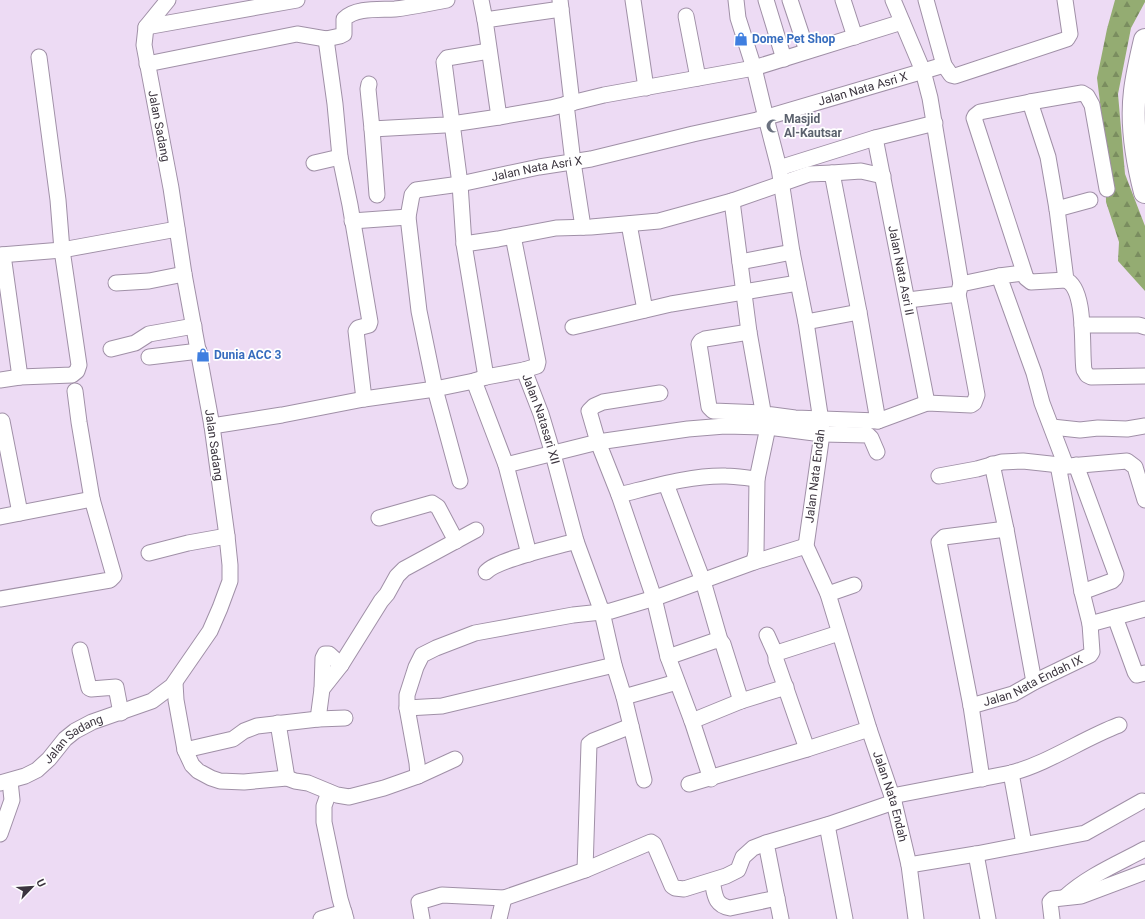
<svg xmlns="http://www.w3.org/2000/svg" width="1145" height="919" font-family="Roboto,sans-serif">
  <style>
    .forest { fill: url(#forest-firs) }
    .lines { fill: none; stroke-linecap: round; stroke-linejoin: round }
    .minor-casing { stroke: #a090a7; stroke-width: 17 }
    .highway-casing { stroke: #a090a7; stroke-width: 24 }
    .minor { stroke: #fff; stroke-width: 15 }
    .highway { stroke: #fff; stroke-width: 22 }
    .labels { text-anchor: middle; dominant-baseline: central; stroke-width: 3.5; stroke-linejoin: round; paint-order: stroke }
    .shop-label { font-size: 12px; font-weight: bold; fill: #366cbe; stroke: #fff; text-anchor: start }
    .street-label { font-size: 12px; fill: #3c353f; stroke: #fff }
    .worship-label { font-size: 12px; font-weight: bold; fill: #5b616d; stroke: #fff; text-anchor: start }
  </style>
  <defs>
    <pattern id="forest-firs" width="22" height="20" patternUnits="userSpaceOnUse"><rect width="22" height="20" fill="#94ac72"/><path d="M5 1l3.5 6h-7zM16 11l3.5 6h-7z" fill="#7a8d5f"/></pattern>
  </defs>
  <rect width="100%" height="100%" fill="#eddbf4"/>
  <polygon class="forest" points="1115,0 1145,0 1145,2 1131,28 1118,94 1125,174 1145,226 1145,291 1118,261 1119,242 1106,202 1105,143 1097,78 1107,29"/>
  <g class="lines">
    <g class="minor-casing">
      <g id="minor">
        <polyline points="481,0 485,20"/>
        <polyline points="560,0 572,103"/>
        <polyline points="633,0 646,88"/>
        <path id="s1" d="M 736,0 L 738,18 L 754,68 L 766,118 L 779,168 L 792,252 L 806,322 L 821,421 L 822,434 L 806,546 L 828,594 L 869,729 L 894,802 L 909,865 L 916,919"/>
        <polyline points="766,0 784,59"/>
        <polyline points="790,0 807,51"/>
        <polyline points="843,0 855,37"/>
        <polyline points="893,0 923,71 930,98 961,284"/>
        <polyline points="926,0 944,65 951,75 955,76 1067,39 1070,34 1065,0"/>
        <polyline points="686,16 698,78"/>
        <polyline points="146,27 297,0"/>
        <polyline points="326,39 335,104 340,157 350,205 370,322 369,325 358,328 356,331 364,399"/>
        <path d="M 147,64 L 297,34 L 326,39 L 340,36 L 344,34 L 344,19 C 356,7 380,10 395,9 C 413,7 430,3 447,0"/>
        <polyline points="369,84 368,89 372,129 445,125 499,117 551,108 604,95 754,68 902,22"/>
        <path d="M 1030,102 L 1048,157 L 1057,209 L 1066,280 C 1087,289 1081,350 1084,370 L 1087,375 L 1091,377 L 1145,376"/>
        <polyline points="566,104 573,162 583,227"/>
        <polyline points="499,117 485,20 561,9"/>
        <polyline points="372,129 377,195"/>
        <path id="s2" d="M 875,138 L 927,403"/>
        <polyline points="314,163 340,157"/>
        <polyline points="779,168 875,138 935,123"/>
        <polyline points="832,173 861,171 883,176"/>
        <polyline points="732,201 749,332 763,411 765,414 795,418 878,421 927,403 971,405 974,403 977,395 958,294"/>
        <polyline points="1057,209 1090,200"/>
        <polyline points="352,221 408,217"/>
        <polyline points="629,224 645,310"/>
        <path id="s3" d="M 513,236 L 538,362 L 537,366 L 524,370 L 541,414 L 553,454 L 576,541 L 602,612 L 614,665 L 624,697 L 644,780"/>
        <polyline points="464,244 498,239 556,228 591,227 659,221 732,201 809,174 832,173 859,312 878,421"/>
        <polyline points="0,255 62,250 177,229"/>
        <polyline points="3,255 20,377"/>
        <polyline points="740,262 792,252"/>
        <polyline points="1023,273 999,276 1034,373 1042,403 1066,466"/>
        <polyline points="1066,280 1031,282 1026,278 974,118 975,116 980,112 1030,102 1082,93 1087,96 1092,105 1107,189"/>
        <polyline points="116,283 149,281 184,274"/>
        <polyline points="908,300 958,294 961,284 999,276"/>
        <polyline points="806,322 859,312"/>
        <polyline points="1082,325 1139,325 1145,327"/>
        <polyline points="573,327 671,304 798,283"/>
        <polyline points="749,332 705,339 701,341 699,344 709,407 713,411 764,413"/>
        <polyline points="111,349 135,343 149,334 194,326"/>
        <polyline points="149,357 199,351"/>
        <polyline points="486,377 464,244 460,184 444,62 447,58 489,51"/>
        <polyline points="0,380 20,377 72,375 77,371 79,365 62,250 58,200 39,57"/>
        <polyline points="474,381 506,465 529,554"/>
        <polyline points="660,393 603,402 594,406 589,411 598,442 619,495 654,598 668,657 692,721 711,779"/>
        <polyline points="2,421 20,513"/>
        <polyline points="212,426 282,415 364,399 435,389 474,381 486,377 524,370"/>
        <polyline points="1052,427 1080,430 1098,428 1127,429 1145,426"/>
        <polyline points="992,464 1006,529 1034,682"/>
        <polyline points="506,465 598,442 688,429 725,426 768,427 822,434 868,435 871,438 877,452"/>
        <polyline points="1076,465 1116,574 1115,578 1112,581 1082,592"/>
        <polyline points="939,476 977,469 1002,462 1023,461 1069,466 1127,461 1135,467 1145,500"/>
        <path id="s4" d="M 460,481 L 435,389 L 419,311 L 408,217 L 412,195 L 416,190 L 460,184 L 539,167 L 591,159 L 693,134 L 757,120 L 944,65"/>
        <polyline points="666,484 703,581 720,640 723,644 741,701"/>
        <path d="M 619,495 C 652,487 691,475 726,476 C 736,476 746,478 757,479"/>
        <polyline points="0,517 92,499"/>
        <polyline points="379,518 432,503 438,507 456,541"/>
        <polyline points="149,553 188,543 227,536"/>
        <polyline points="754,562 756,552 757,479 768,427"/>
        <path d="M 486,572 C 498,559 556,547 576,541"/>
        <polyline points="828,594 854,585"/>
        <polyline points="0,599 110,580 114,576 92,499 79,422 75,391"/>
        <polyline points="1115,617 1135,672 1137,675 1145,673"/>
        <polyline points="1090,624 1145,609"/>
        <polyline points="767,635 776,655"/>
        <polyline points="80,650 89,688 91,689 116,687 121,713"/>
        <polyline points="668,657 714,641 720,640"/>
        <polyline points="175,683 176,700 185,750 192,765 198,771 211,778 220,781 244,782 287,778 295,781 308,783 337,795 349,797 384,788 418,776 455,759"/>
        <polyline points="322,689 323,658 325,654 329,654 341,665"/>
        <polyline points="624,697 677,682"/>
        <path id="s5" d="M 971,706 L 1013,694 L 1034,682 L 1090,655 L 1092,652 L 1090,624 L 1082,592 L 1058,465"/>
        <polyline points="407,708 442,706 614,665"/>
        <polyline points="318,719 322,689 341,665 381,601 387,594 397,576 404,569 476,530"/>
        <polyline points="692,721 741,701 786,687"/>
        <polyline points="278,723 287,778"/>
        <polyline points="807,749 776,660 776,655 780,652 839,633"/>
        <polyline points="185,750 233,739 244,731 257,726 318,719 345,718"/>
        <polyline points="1011,773 1024,844"/>
        <polyline points="418,776 417,763 407,708 407,695 416,667 422,655 436,648 475,633 573,615 611,611 658,597 754,562 806,546"/>
        <polyline points="982,779 971,706 939,542 944,537 1006,529"/>
        <path id="s6" d="M 0,783 L 25,776 L 37,770 L 49,759 L 65,739 L 75,731 L 92,722 L 152,701 L 172,686 L 210,631 L 220,608 L 230,581 L 230,565 L 227,536 L 212,426 L 184,274 L 171,188 L 144,45 L 146,27 L 168,0"/>
        <polyline points="689,784 807,749 869,729"/>
        <polyline points="329,792 324,806 324,822 340,899 346,919"/>
        <path d="M 892,796 L 1011,773 C 1049,763 1082,739 1119,725"/>
        <polyline points="827,825 845,919"/>
        <polyline points="0,834 12,800 10,781"/>
        <polyline points="976,854 988,919"/>
        <polyline points="909,865 976,854 1085,833 1142,801"/>
        <polyline points="585,870 589,744 593,741 631,726"/>
        <path d="M 712,881 C 715,894 714,905 730,908 L 777,898"/>
        <path d="M 1065,897 C 1088,876 1117,864 1145,849"/>
        <polyline points="321,919 344,912"/>
        <polyline points="422,919 419,902 442,895 504,898 585,870 651,842 654,844 672,886 675,888 684,889 726,876 738,870 743,857 753,848 766,843"/>
        <polyline points="499,919 504,898"/>
        <polyline points="781,919 766,843 827,825 894,802"/>
        <polyline points="1052,919 1050,902 1053,899 1081,896 1145,872"/>
      </g>
    </g>
    <g class="highway-casing">
      <path id="highway" d="M 1145,40 C 1141,57 1137,74 1135,91 C 1131,123 1137,161 1145,192"/>
    </g>
    <use href="#minor" class="minor"/>
    <use href="#highway" class="highway"/>
  </g>
  <defs>
    <g id="shop-bare" transform="scale(1.08)"><path d="M-5-2.5h2.3a2.7 3.5 0 0 1 5.4 0H5L5.5 6h-11ZM-1.5-2.5h3a1.5 2.3 0 0 0-3 0Z" fill="#3f7fe0" stroke="#fff" stroke-width="2.5" paint-order="stroke"/></g>
    <g id="mosque-bare" transform="scale(1.08)"><path d="M3.5-4.9A6 6 0 1 0 3.5 4.9A5 5 0 1 1 3.5-4.9Z" fill="#6b7280" stroke="#fff" stroke-width="2.5" paint-order="stroke"/></g>
  </defs>
  <g fill-rule="evenodd">
    <use href="#shop-bare" x="741" y="39"/>
    <use href="#mosque-bare" x="773" y="126"/>
    <use href="#shop-bare" x="203" y="355"/>
  </g>
  <g class="labels">
    <g class="shop-label">
      <text x="752" y="39">Dome Pet Shop</text>
      <text x="214" y="355">Dunia ACC 3</text>
    </g>
    <g class="street-label">
      <text stroke="none"><textPath href="#s4" startOffset="757">Jalan Nata Asri X</textPath></text>
      <text transform="translate(159 126) rotate(79)">Jalan Sadang</text>
      <text stroke="none"><textPath href="#s4" startOffset="421">Jalan Nata Asri X</textPath></text>
      <text stroke="none"><textPath href="#s2" startOffset="135">Jalan Nata Asri II</textPath></text>
      <text stroke="none"><textPath href="#s3" startOffset="198">Jalan Natasari XII</textPath></text>
      <text transform="translate(214 445) rotate(82)">Jalan Sadang</text>
      <text transform="translate(815 476) rotate(-83)">Jalan Nata Endah</text>
      <text stroke="none"><textPath href="#s5" startOffset="67">Jalan Nata Endah IX</textPath></text>
      <text stroke="none"><textPath href="#s6" startOffset="88">Jalan Sadang</textPath></text>
      <text stroke="none"><textPath href="#s1" startOffset="821">Jalan Nata Endah</textPath></text>
    </g>
    <g class="worship-label">
      <text x="784" y="119">Masjid<tspan x="784" dy="14">Al-Kautsar</tspan></text>
    </g>
  </g>
  <g transform="translate(32 887) rotate(65)" stroke="#ffffff" stroke-width="3" paint-order="stroke">
  <path d="M0-3L7 15L0 10L-7 15Z" fill="#3c353f"/>
  <text y="-6" font-size="11" font-weight="bold" text-anchor="middle" fill="#3c353f">U</text>
  </g>
</svg>
